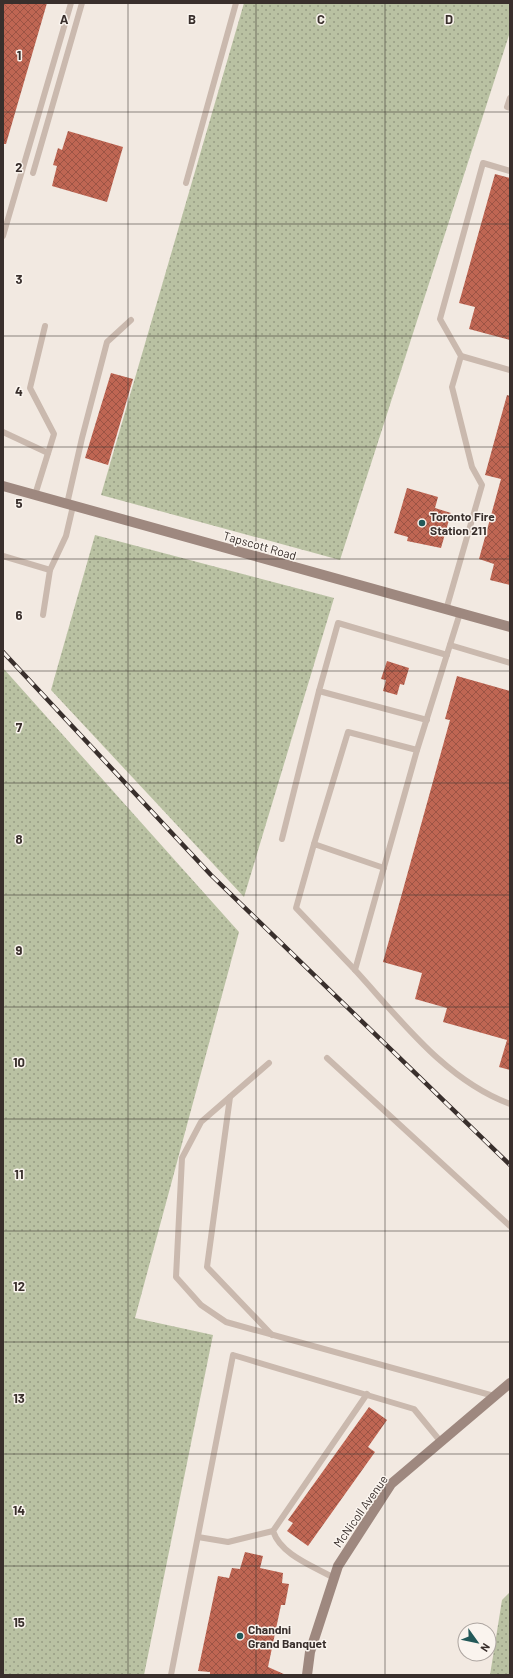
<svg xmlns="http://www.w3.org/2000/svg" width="513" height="1678" font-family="Barlow,sans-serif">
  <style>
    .grass { fill: url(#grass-dots) }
    .building { fill: url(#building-cross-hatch) }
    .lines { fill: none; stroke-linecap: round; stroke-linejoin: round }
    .lane { stroke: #cab9ae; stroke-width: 6 }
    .secondary { stroke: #9e887f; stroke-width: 10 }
    .rail-casing { stroke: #392f2c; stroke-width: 4.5 }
    .rail { stroke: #faf4ee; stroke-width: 3; stroke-dasharray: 9; stroke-linecap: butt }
    .grid { fill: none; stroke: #392f2c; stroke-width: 1; stroke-opacity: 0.55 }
    .poi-dot { fill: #235959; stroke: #faf4ee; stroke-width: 1.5 }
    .labels { text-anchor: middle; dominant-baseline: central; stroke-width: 3; stroke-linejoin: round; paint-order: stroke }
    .poi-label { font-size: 12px; font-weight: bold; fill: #392f2c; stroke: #faf4ee; text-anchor: start }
    .street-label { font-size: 12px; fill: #392f2c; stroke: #faf4ee }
    .grid-label { font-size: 13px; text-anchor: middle; font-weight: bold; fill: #392f2c; stroke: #faf4ee; stroke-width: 3; stroke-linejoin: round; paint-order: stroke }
  </style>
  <defs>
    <pattern id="grass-dots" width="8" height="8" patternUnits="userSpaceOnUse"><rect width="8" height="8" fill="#b9c1a2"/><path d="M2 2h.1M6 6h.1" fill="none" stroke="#979d84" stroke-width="1.8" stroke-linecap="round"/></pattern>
    <pattern id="building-cross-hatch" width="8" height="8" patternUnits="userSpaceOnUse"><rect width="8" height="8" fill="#bf6653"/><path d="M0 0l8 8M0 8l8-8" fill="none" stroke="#9c5445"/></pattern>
  </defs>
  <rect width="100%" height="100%" fill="#f2e9e1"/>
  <g class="grass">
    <polygon points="244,3 510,3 510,32 340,560 101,495"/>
    <polygon points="95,535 334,598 244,897 51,690"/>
    <polygon points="3,668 239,932 135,1318 213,1335 144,1675 3,1675"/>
    <polygon points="510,1592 510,1675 490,1675 502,1600"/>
  </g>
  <g class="building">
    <polygon points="3,3 47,3 6,144 3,144"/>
    <polygon points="68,131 123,147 107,202 52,186 57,166 53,165 58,148 62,150"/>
    <polygon points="495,174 510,178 510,340 469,329 475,307 459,303"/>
    <polygon points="111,373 133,379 108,465 85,458"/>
    <polygon points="507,395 510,396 510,585 490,580 494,564 479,559 501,479 485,475"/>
    <polygon points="407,488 438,497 435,508 451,513 441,548 407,541 408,537 394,533"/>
    <polygon points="387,661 409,668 404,685 400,684 397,695 383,691 386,680 381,679"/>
    <polygon points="457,676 510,691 510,1070 499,1067 507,1040 443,1022 447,1008 415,999 422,973 383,962 450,720 445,719"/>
    <polygon points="369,1407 387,1420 368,1447 375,1452 308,1546 287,1531 293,1523 288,1520"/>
    <polygon points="245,1552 263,1556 260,1568 283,1573 282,1583 289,1584 285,1605 281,1605 268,1667 286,1675 210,1675 210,1672 198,1671 218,1576 229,1578 232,1568 240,1569"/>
  </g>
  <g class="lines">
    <g class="lane">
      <polyline points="510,98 507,107 510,108"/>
      <polyline points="33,173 82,3"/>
      <polyline points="186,183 236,3"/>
      <polyline points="3,236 71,3"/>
      <polyline points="461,356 510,370"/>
      <polyline points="3,432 48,453"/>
      <polyline points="35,495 54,434 30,388 45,326"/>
      <polyline points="67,504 82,438 107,342 131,320"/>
      <polyline points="3,556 50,570"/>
      <polyline points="446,610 482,485 472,467 452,387 461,356 440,319 483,163 510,171"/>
      <path d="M 460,613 L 417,750 L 355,970 C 400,1019 445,1080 510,1104"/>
      <polyline points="43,615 50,570 66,536 73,506"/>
      <polyline points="450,645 510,663"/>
      <polyline points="427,720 319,691 338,623 447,655"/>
      <polyline points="282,839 319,691"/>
      <polyline points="314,844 348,732 417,750"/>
      <polyline points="355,970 296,908 314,844 384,868"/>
      <polyline points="327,1058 510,1226"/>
      <polyline points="269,1063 201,1122 182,1158 176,1277 201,1305 226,1322 494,1396"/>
      <polyline points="230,1097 207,1267 272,1335"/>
      <polyline points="198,1537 228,1542 273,1531"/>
      <path d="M 334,1578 C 313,1566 281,1555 273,1531 L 367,1394"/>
      <polyline points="171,1675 233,1355 414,1409 441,1442"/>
    </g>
    <g class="secondary">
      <polyline points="3,486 510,627"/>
      <polyline points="307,1675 310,1652 338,1566 391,1484 510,1383"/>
    </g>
    <g class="rail-casing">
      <polyline id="rail" points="3,652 211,875 510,1165"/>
    </g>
    <use href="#rail" class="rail"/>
  </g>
  <path class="grid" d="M 128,3 L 128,1675M 256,3 L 256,1675M 385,3 L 385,1675M 3,112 L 510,112M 3,224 L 510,224M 3,336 L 510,336M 3,447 L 510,447M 3,559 L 510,559M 3,671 L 510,671M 3,783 L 510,783M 3,895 L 510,895M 3,1007 L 510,1007M 3,1119 L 510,1119M 3,1231 L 510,1231M 3,1342 L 510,1342M 3,1454 L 510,1454M 3,1566 L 510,1566"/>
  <g class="poi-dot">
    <circle cx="422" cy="523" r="4"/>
    <circle cx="240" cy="1636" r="4"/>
  </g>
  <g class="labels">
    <g class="poi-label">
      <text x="430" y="516">Toronto Fire<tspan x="430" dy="14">Station 211</tspan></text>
      <text x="248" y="1629">Chandni<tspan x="248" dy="14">Grand Banquet</tspan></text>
    </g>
    <g class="street-label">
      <text transform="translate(260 545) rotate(16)">Tapscott Road</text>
      <text transform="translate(360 1511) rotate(-55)">McNicoll Avenue</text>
    </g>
  </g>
  <g class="grid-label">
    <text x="64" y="24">A</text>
    <text x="192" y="24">B</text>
    <text x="321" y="24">C</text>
    <text x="449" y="24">D</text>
    <text x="19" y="60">1</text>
    <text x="19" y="172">2</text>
    <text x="19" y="284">3</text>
    <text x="19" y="396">4</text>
    <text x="19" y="508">5</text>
    <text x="19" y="620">6</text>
    <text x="19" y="732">7</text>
    <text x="19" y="844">8</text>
    <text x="19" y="955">9</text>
    <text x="19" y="1067">10</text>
    <text x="19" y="1179">11</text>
    <text x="19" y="1291">12</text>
    <text x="19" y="1403">13</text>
    <text x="19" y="1515">14</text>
    <text x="19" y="1627">15</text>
  </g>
  <rect width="513" height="1678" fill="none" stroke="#392f2c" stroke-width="8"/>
  <g transform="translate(477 1642) rotate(123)"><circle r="19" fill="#faf4ee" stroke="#ada5a0"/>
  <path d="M0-3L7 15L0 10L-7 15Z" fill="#235959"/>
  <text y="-6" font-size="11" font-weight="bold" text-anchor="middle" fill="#392f2c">N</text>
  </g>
</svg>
